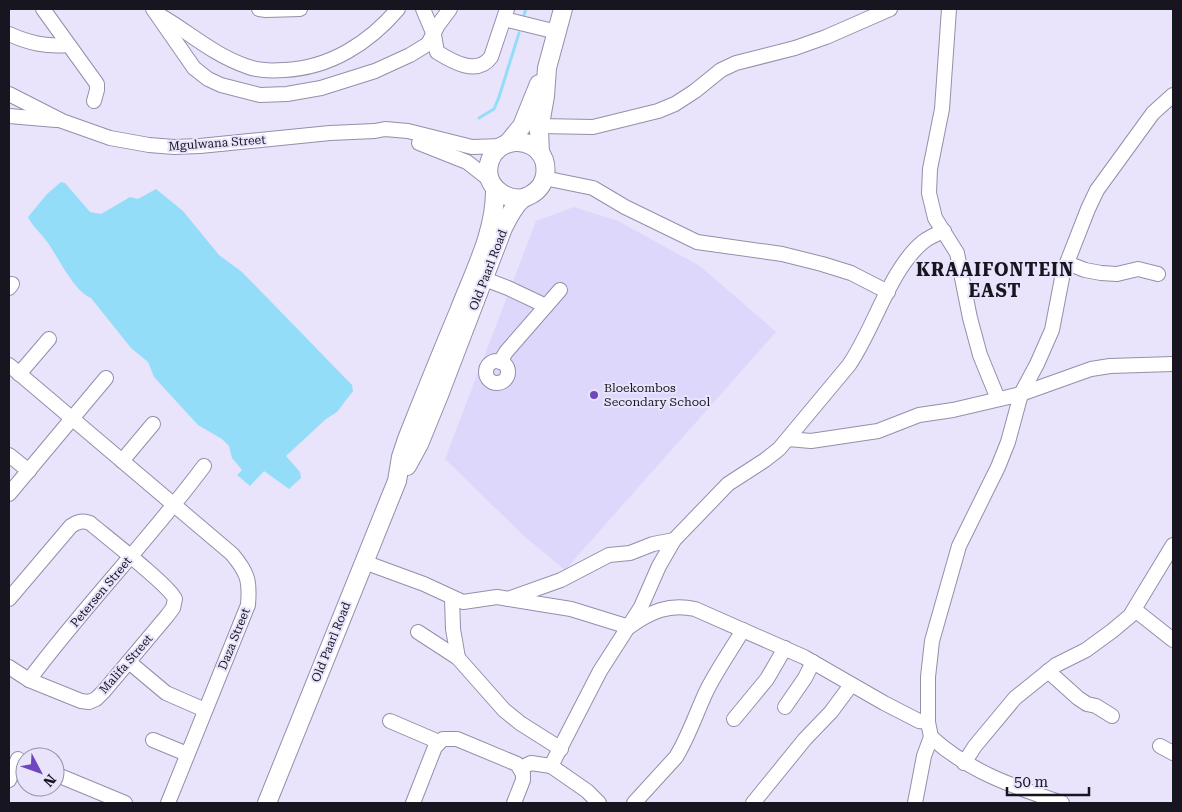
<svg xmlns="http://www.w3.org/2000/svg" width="1182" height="812" font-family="'Roboto Serif',serif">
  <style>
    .built { fill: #ddd7fb }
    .water { fill: #93ddf9 }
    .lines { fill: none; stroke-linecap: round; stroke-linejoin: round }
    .stream { stroke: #93ddf9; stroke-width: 3 }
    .minor-casing { stroke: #948faa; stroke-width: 16 }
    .major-casing { stroke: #948faa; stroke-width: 20 }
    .minor { stroke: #fff; stroke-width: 14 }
    .major { stroke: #fff; stroke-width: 18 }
    .poi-dot { fill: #6f46be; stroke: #e9e4fc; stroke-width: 2 }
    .labels { text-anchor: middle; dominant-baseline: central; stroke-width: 4; stroke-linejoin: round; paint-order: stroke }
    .street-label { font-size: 12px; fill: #171520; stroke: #e9e4fc }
    .poi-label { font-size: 12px; fill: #171520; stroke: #e9e4fc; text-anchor: start }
    .district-label { font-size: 18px; font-weight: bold; letter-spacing: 1px; fill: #171520; stroke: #e9e4fc }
  </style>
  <rect width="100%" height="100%" fill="#e9e4fc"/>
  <polygon class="built" points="574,207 618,221 700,266 776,332 565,570 523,535 445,459 536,221"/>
  <path class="water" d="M 61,182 L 65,183 L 90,212 L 101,214 L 130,197 L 138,199 L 156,189 L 183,211 L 219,255 L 242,272 L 352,385 L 353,391 L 337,412 L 326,419 L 286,456 L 300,472 L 301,478 L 289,489 L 264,471 L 250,486 L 237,475 L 242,470 L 232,458 L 229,446 L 222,439 L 198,425 L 154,377 L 148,362 L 131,348 L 91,298 C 73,291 57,254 45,239 C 39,231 32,226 28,217 L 47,194 Z"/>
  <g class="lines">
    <g class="stream">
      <polyline points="524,15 526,9"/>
      <polyline points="479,118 494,109 499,97 519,33"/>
    </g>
    <g class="minor-casing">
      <g id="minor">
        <polyline points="43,9 97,84 97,90 94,101"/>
        <polyline points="153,9 194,68 208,79 221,85 260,95 287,94 321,88 375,71 410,55 428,44 438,25 450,9"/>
        <polyline points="259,9 266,10 300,9"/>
        <path d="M 423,9 L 434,35 L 437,52 C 453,62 477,76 491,57 L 507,9"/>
        <polyline points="949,9 942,109 930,169 929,193 935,218 957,253 970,318 980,355 998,399"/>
        <path d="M 161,16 C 190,33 214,55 246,66 C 258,71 271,71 284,70 C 330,68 369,43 398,9"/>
        <polyline points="504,19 557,32"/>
        <path d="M 9,34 C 29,43 46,47 68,45"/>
        <polyline points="9,94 62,121 110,138 149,145 174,147 200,146 330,133 375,131 385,129 408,131 472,147 502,146"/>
        <polyline points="9,116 56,120"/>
        <polyline points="539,126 593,127 658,111 675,104 695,91 721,70 736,63 795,48 826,37 890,9"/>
        <polyline points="419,143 467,162 490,180"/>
        <polyline points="544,178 593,188 625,207 697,242 782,254 822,264 851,273 888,292"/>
        <polyline points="1067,263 1085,270 1101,273 1117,274 1138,269 1158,274"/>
        <polyline points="474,275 508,288 546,306"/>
        <polyline points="9,288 12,284"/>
        <circle cx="497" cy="372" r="11"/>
        <polyline points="500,362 506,352 560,290"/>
        <path d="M 9,365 L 232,554 C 248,573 250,581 248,605 L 168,803"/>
        <polyline points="19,374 49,339"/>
        <polyline points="788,439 811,441 878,431 919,415 953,410 1021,394 1091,369 1110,366 1173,364"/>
        <polyline points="9,455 29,471"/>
        <polyline points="122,461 153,424"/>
        <polyline points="9,494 106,378"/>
        <path d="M 364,562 L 424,584 L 463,602 L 497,597 L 571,609 L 629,627 C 650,612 669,603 695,609 L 804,657 L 884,703 L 919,721 L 928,722"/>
        <polyline points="452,598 453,629 458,658"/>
        <path d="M 9,599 L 71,526 C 77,522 82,520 90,523 C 104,535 170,586 175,599 L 173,608 L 167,616 L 104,691 L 96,699 L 89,702 L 81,701 L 29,680 L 9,667"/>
        <polyline points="508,599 561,580 609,555 630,553 653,544 674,540"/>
        <polyline points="1135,610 1173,640"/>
        <polyline points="418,632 458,658 504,710 520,723 561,749"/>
        <polyline points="129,662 166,693 205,710"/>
        <polyline points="1048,671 1078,698 1087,704 1096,706 1112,716"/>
        <path d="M 29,680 C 84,606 149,540 204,466"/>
        <polyline points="785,707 805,678 813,662"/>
        <polyline points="734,719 767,679 785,648"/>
        <polyline points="390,721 439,742"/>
        <path d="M 931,737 C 969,772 1015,787 1062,803"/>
        <polyline points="153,740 187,754"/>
        <polyline points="1160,746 1173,753"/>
        <polyline points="964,763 975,746 1015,698 1056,665 1086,650 1112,631 1130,616 1173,545"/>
        <polyline points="551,766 587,791 599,803"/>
        <path d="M 521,768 L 531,763 L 551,766 L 600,671 L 641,607 L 659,566 L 674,540 L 728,484 L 765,460 L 779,449 L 849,365 C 874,329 890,269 923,242 C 929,237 937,234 944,231"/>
        <polyline points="55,774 125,803"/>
        <polyline points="9,780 18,759"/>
        <polyline points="413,803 435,747 443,739 457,739 517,764 523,774 523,780 514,803"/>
        <path d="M 634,803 L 676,757 C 689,736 696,713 707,690 C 717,670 731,650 743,630"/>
        <polyline points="753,803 805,739 831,712 851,685"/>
        <polyline points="915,803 924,756 931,737 928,722 928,677 932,641 959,546 998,467 1008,442 1021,394 1037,364 1052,330 1063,273 1088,209 1097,190 1153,113 1173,95"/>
      </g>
    </g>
    <g class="major-casing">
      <g id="major">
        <polyline points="508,143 522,126 539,84"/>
        <polyline points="540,153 539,130 545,96 547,68 563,9"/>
        <path d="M 407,466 L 419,444 L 439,395 L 503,228 C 508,218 513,207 522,199 C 525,197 529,196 532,194 C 544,187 548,173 544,160 C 534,134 495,137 489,164 C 484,185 504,201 524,198"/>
        <path d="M 267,803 L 397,481 L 401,457 L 407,439 C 424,396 441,354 459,311 C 474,272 496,231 495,188"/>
      </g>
    </g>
    <use href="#minor" class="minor"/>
    <use href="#major" class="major"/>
  </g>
  <circle class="poi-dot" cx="594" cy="395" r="5"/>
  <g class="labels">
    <g class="street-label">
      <text transform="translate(217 143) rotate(-4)">Mgulwana Street</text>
      <text transform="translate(488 270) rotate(-69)">Old Paarl Road</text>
      <text transform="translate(101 592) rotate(-50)">Petersen Street</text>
      <text transform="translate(234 639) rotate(-68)">Daza Street</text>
      <text transform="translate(331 642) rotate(-68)">Old Paarl Road</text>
      <text transform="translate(126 664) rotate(-49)">Malifa Street</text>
    </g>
    <g class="poi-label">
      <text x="604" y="388">Bloekombos<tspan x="604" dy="14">Secondary School</tspan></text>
    </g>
    <g class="district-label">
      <text x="995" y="269">KRAAIFONTEIN<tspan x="995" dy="21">EAST</tspan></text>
    </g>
  </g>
  <rect width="1182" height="812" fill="none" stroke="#171520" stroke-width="20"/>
  <g transform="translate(40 772) rotate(131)"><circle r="24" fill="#e9e4fc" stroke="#9591a4"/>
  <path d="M0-4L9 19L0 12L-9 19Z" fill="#6f46be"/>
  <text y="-8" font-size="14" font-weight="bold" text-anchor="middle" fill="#171520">N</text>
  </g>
  <path d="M1007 787v8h82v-8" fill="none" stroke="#171520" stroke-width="2.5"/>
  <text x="1014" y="787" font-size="15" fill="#171520" stroke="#e9e4fc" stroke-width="4" paint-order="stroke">50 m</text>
</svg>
